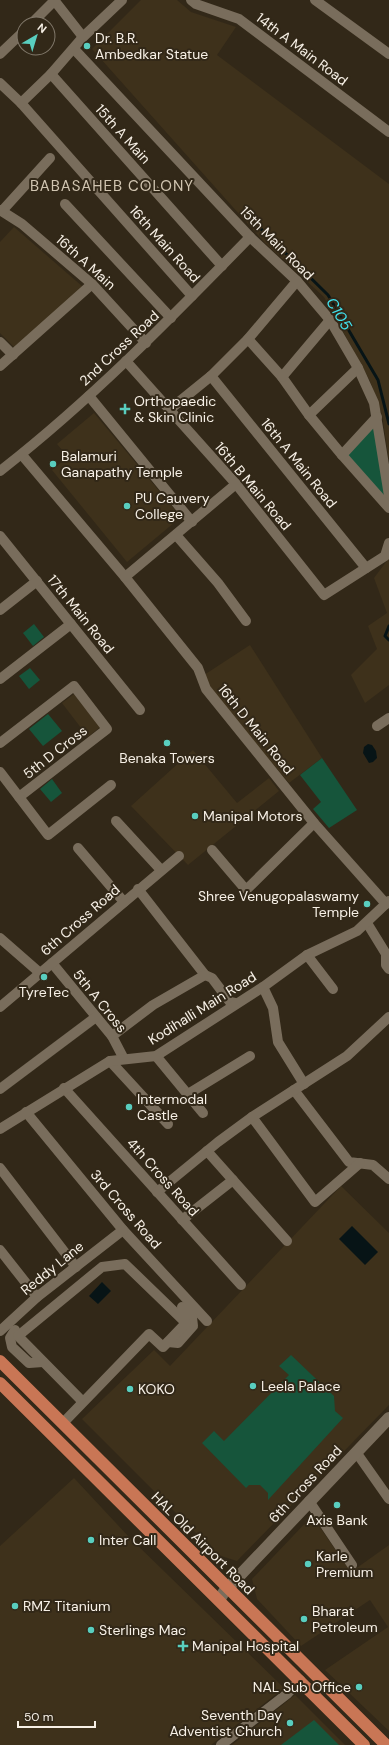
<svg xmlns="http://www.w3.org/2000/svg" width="389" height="1745" font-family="'DM Sans',sans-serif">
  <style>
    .built { fill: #3e311b }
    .green { fill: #16553b }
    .water { fill: #071416 }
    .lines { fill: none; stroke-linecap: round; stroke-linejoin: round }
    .stream { stroke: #071416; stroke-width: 3 }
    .minor { stroke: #796d5c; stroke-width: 10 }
    .tertiary { stroke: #796d5c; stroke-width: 12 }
    .primary { stroke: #c97655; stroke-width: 12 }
    .poi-dot { fill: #59cebf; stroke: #322818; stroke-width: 1.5 }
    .labels { text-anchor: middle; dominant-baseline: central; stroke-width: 4; stroke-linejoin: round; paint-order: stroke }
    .poi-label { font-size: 14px; fill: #f7f0e6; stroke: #322818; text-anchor: start }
    .street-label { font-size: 14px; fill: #f7f0e6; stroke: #322818 }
    .neighbourhood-label { font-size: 15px; letter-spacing: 1px; fill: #d1c5b1; stroke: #322818 }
    .water-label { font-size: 15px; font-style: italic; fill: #41e1ee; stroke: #322818 }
  </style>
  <rect width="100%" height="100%" fill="#322818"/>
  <g class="built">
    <polygon points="141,0 177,0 191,12 236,27 217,55 389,184 389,461 382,415 370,381 324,297 264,242 92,49"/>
    <polygon points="14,227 83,287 15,348 0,333 0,242"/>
    <polygon points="94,413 181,517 127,562 52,470 68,457 57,444"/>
    <polygon points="389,558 389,685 365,703 351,675 377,649 368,626 387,613 374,578"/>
    <polygon points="250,645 322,758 289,783 209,688 204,675"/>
    <polygon points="74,694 100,727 88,737 62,703"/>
    <polygon points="193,750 237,803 269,778 279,791 188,865 131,806"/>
    <polygon points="341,1186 389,1233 389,1405 237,1561 218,1555 82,1419 154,1350 170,1366"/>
    <polygon points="74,1478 129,1537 284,1688 211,1745 0,1745 0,1546"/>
    <polygon points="312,1516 351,1572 389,1545 389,1731 325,1670 388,1627 370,1600 301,1646 257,1599 252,1579"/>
    <polygon points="295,1695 345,1745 232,1745"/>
  </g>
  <g class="green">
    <polygon points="374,426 386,505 345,456"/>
    <polygon points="34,624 44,637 33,646 23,633"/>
    <polygon points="30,668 40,680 29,689 19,676"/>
    <polygon points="48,714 62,731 43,746 29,729"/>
    <polygon points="322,758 357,810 329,828 313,809 321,802 300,775"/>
    <polygon points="52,779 62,793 51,802 40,789"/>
    <polygon points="291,1355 334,1396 335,1411 343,1418 268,1500 268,1493 260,1485 249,1485 246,1488 202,1443 214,1431 224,1441 289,1375 279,1366"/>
    <polygon points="314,1720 339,1745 281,1745"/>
  </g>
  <g class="water">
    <polygon points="368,744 372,745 376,751 377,758 373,762 369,763 363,753 364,747"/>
    <polygon points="352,1226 378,1252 365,1265 339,1239"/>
    <polygon points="102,1282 111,1291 98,1304 89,1296"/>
  </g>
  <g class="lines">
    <g class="stream">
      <polyline points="257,225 328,295 378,380 389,424"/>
      <polyline points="389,626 385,636 389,640"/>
    </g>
    <g class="minor">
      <polyline points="54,0 83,37"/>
      <polyline points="191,0 196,4 239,19 389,132"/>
      <polyline points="315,0 389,54"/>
      <polyline points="31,24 55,0"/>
      <polyline points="74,49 250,237 297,281 330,320 358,368 374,403 389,496"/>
      <polyline points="0,54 24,31"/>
      <polyline points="51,74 222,266"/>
      <polyline points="0,83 21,103 192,296"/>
      <polyline points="21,103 51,74 83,37 122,0"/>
      <polyline points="65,204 171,318"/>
      <polyline points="0,210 22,224 92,284 146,343"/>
      <polyline points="2,211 50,158"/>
      <polyline points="248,339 282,377 309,415 342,455 389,508"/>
      <polyline points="0,342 13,355"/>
      <polyline points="126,361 236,484 324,595 385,556 389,543"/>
      <polyline points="0,366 92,284"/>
      <polyline points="211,376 366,568"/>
      <polyline points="282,377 330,320"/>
      <polyline points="89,396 192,522"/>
      <polyline points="169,410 211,376 248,339 297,281"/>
      <polyline points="309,415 358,368"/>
      <polyline points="22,455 125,577 198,668 206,689 314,823 386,904"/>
      <polyline points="342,455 377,417"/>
      <path d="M 0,471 C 90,401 170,319 250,237"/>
      <polyline points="176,535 218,583 246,621"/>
      <polyline points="0,536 140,710"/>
      <polyline points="125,577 236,484"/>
      <polyline points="0,610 37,581"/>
      <polyline points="0,679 71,624"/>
      <polyline points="377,726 389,718"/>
      <polyline points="0,743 74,686 107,729 19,797"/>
      <polyline points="0,772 48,835 111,785"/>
      <polyline points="116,821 161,870"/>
      <polyline points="78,848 124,902"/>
      <polyline points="212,850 246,890 314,823"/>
      <polyline points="138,889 205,975 212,978 230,1002 235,1003"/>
      <polyline points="367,923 386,954 386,965 389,969"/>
      <polyline points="0,938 40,973"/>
      <polyline points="307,955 333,989"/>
      <polyline points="52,963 112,1036 124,1059"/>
      <polyline points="263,987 273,1008 278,1042 304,1084"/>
      <polyline points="0,1007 179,856"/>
      <polyline points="112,1036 153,1005 205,975"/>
      <polyline points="156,1056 203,1113"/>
      <polyline points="110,1061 168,1124"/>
      <polyline points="64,1088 241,1285"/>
      <polyline points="0,1089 96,1017"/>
      <polyline points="294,1090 349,1162 373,1165 389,1179"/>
      <polyline points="188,1094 250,1056"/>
      <polyline points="26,1112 123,1230 207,1321"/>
      <polyline points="252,1117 315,1202 360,1163"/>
      <polyline points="0,1129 110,1061 156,1056 263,987 307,955 357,931 389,901"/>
      <polyline points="207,1151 287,1241"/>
      <polyline points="0,1168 76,1267"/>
      <polyline points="157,1192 218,1142 252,1117 347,1056 389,1017"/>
      <polyline points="182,1220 233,1180"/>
      <polyline points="0,1250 37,1297"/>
      <polyline points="15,1330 10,1338 12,1347 29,1363 43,1362"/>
      <polyline points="0,1331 37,1297 123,1230"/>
      <polyline points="168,1342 178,1343 193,1326 192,1317 182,1307"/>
      <polyline points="63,1423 149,1334 163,1347 186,1323 125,1264 102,1267 18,1336 83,1402"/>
      <polyline points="356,1452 389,1499"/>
      <polyline points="309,1501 352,1565"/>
      <polyline points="221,1745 287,1694 300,1680"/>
    </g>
    <polyline class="tertiary" points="219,1600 224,1592 389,1418"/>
    <g class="primary">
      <polyline points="0,1361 386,1745"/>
      <polyline points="0,1383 364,1745"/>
    </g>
  </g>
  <g class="poi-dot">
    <circle cx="87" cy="46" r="4"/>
    <path d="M123 403h4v4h4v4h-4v4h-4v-4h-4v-4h4z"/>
    <circle cx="53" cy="464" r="4"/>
    <circle cx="127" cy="506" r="4"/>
    <circle cx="167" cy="743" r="4"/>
    <circle cx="195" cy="816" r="4"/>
    <circle cx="367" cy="904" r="4"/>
    <circle cx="44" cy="977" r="4"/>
    <circle cx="129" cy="1107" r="4"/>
    <circle cx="253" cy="1386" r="4"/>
    <circle cx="130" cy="1389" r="4"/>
    <circle cx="337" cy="1505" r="4"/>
    <circle cx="91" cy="1540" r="4"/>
    <circle cx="308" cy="1564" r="4"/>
    <circle cx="15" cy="1606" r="4"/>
    <circle cx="304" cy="1619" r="4"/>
    <circle cx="91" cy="1630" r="4"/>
    <path d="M181 1640h4v4h4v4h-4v4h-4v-4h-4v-4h4z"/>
    <circle cx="359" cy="1687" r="4"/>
    <circle cx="290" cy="1723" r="4"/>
  </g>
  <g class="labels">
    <g class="poi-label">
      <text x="95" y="38">Dr. B.R.<tspan x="95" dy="16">Ambedkar Statue</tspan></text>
      <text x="134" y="401">Orthopaedic<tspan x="134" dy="16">&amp; Skin Clinic</tspan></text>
      <text x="61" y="456">Balamuri<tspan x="61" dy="16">Ganapathy Temple</tspan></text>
      <text x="135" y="498">PU Cauvery<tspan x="135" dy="16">College</tspan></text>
      <text x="167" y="758" text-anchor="middle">Benaka Towers</text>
      <text x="203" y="816">Manipal Motors</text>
      <text x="359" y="896" text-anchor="end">Shree Venugopalaswamy<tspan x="359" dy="16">Temple</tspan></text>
      <text x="44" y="992" text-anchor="middle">TyreTec</text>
      <text x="137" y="1099">Intermodal<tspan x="137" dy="16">Castle</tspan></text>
      <text x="261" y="1386">Leela Palace</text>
      <text x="138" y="1389">KOKO</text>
      <text x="337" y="1520" text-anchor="middle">Axis Bank</text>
      <text x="99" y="1540">Inter Call</text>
      <text x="316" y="1556">Karle<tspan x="316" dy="16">Premium</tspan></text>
      <text x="23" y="1606">RMZ Titanium</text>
      <text x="312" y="1611">Bharat<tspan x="312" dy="16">Petroleum</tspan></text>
      <text x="99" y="1630">Sterlings Mac</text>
      <text x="192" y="1646">Manipal Hospital</text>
      <text x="351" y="1687" text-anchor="end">NAL Sub Office</text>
      <text x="282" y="1715" text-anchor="end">Seventh Day<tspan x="282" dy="16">Adventist Church</tspan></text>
    </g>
    <g class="street-label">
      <text transform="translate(302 49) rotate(37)">14th A Main Road</text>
      <text transform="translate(123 134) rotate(48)">15th A Main</text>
      <text transform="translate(277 243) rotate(45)">15th Main Road</text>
      <text transform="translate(165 244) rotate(48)">16th Main Road</text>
      <text transform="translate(86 262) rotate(42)">16th A Main</text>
      <text transform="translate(119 348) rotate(-43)">2nd Cross Road</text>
      <text transform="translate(299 463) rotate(51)">16th A Main Road</text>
      <text transform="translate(253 486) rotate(50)">16th B Main Road</text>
      <text transform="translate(81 614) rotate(51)">17th Main Road</text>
      <text transform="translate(256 729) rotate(51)">16th D Main Road</text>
      <text transform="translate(55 752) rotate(-38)">5th D Cross</text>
      <text transform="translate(80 920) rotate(-41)">6th Cross Road</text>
      <text transform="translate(100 1001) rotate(51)">5th A Cross</text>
      <text transform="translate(202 1008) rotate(-32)">Kodihalli Main Road</text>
      <text transform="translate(163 1177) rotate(48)">4th Cross Road</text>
      <text transform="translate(126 1209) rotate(49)">3rd Cross Road</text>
      <text transform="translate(52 1268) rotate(-39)">Reddy Lane</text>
      <text transform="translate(305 1484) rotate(-47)">6th Cross Road</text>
      <text transform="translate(203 1543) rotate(45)">HAL Old Airport Road</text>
    </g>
    <g class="neighbourhood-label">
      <text x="112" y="186">BABASAHEB COLONY</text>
    </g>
    <g class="water-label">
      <text transform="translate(339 314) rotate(59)">C105</text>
    </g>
  </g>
  <g transform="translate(36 36) rotate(38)"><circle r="19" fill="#322818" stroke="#81786a"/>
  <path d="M0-3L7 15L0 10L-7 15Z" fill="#59cebf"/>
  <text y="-6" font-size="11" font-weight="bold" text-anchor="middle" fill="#f7f0e6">N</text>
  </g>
  <path d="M18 1721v6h77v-6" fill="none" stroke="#f7f0e6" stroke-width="2"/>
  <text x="24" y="1721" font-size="12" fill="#f7f0e6" stroke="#322818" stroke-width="3" paint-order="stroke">50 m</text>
</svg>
